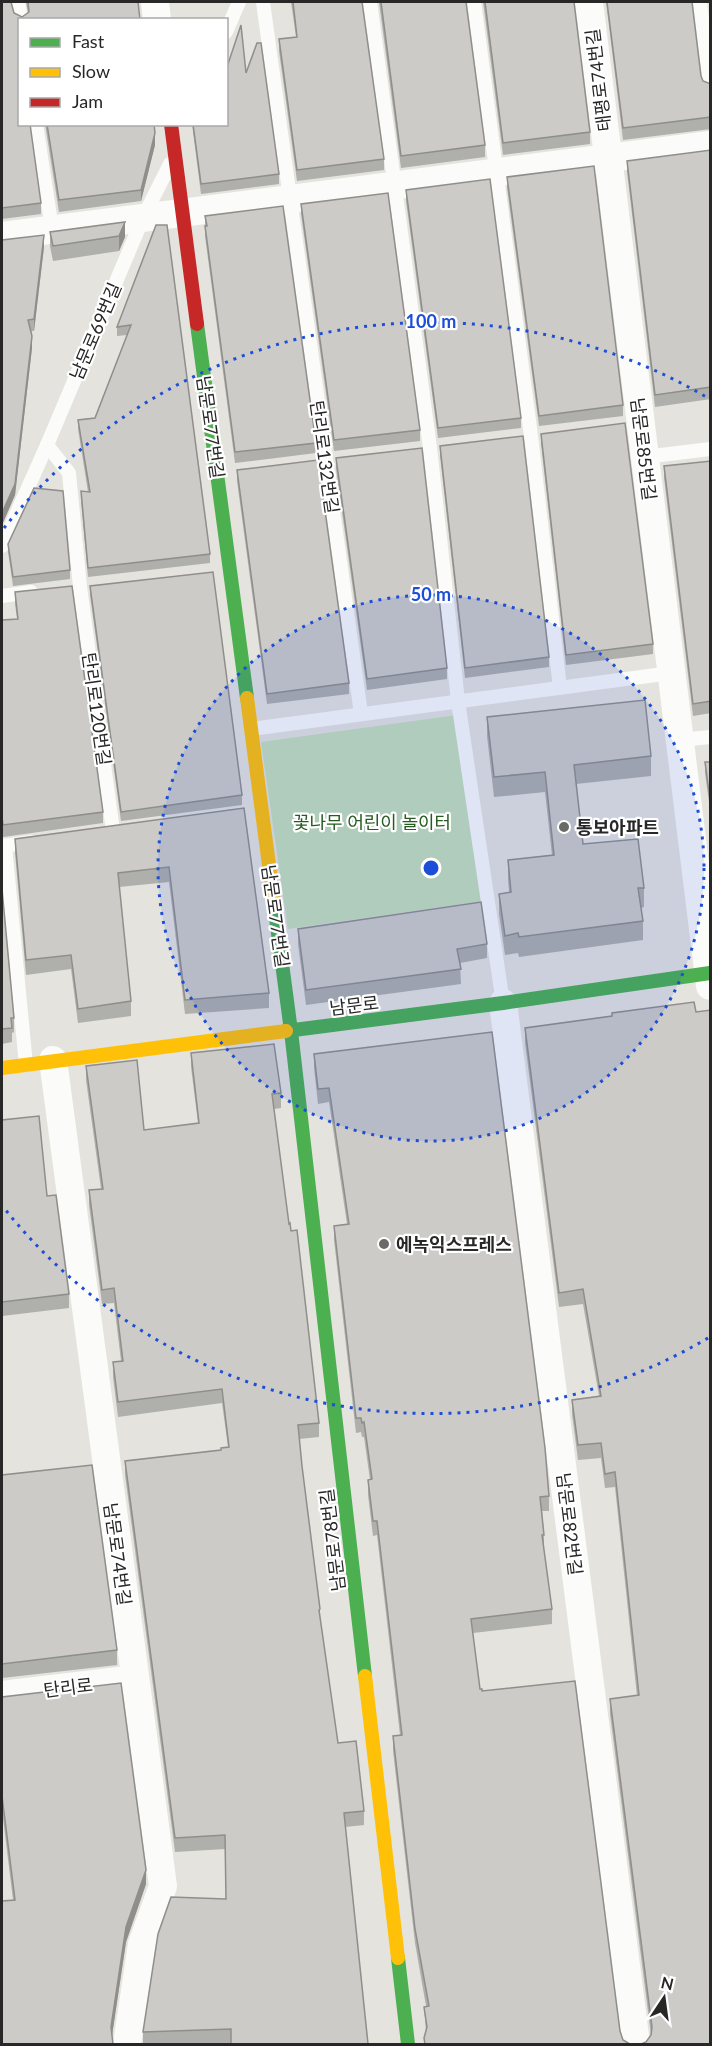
<svg xmlns="http://www.w3.org/2000/svg" width="712" height="2046" font-family="Lato,'Noto Sans KR',sans-serif">
  <style>
    .green { fill: #c4deb9 }
    .lines { fill: none; stroke-linecap: round; stroke-linejoin: round }
    .lane { stroke: #fbfbfa; stroke-width: 14 }
    .street { stroke: #fbfbfa; stroke-width: 28 }
    .fast { stroke: #4caf50; stroke-width: 14 }
    .slow { stroke: #ffc107; stroke-width: 14 }
    .jam { stroke: #c62828; stroke-width: 14 }
    .wall { fill: #afafab }
    .shaded-wall { fill: #8f8e8b }
    .building { fill: #cccbc7; stroke: #8f8e8b; stroke-width: 1.5 }
    .ring { fill: none; stroke: #1d4ed8; stroke-width: 3; stroke-dasharray: 3 6 }
    .poi-dot { fill: #696967; stroke: #fff; stroke-width: 2 }
    .labels { text-anchor: middle; dominant-baseline: central; stroke-width: 4.5; stroke-linejoin: round; paint-order: stroke }
    .street-label { font-size: 18px; fill: #272727; stroke: #fff }
    .park-label { font-size: 18px; fill: #255c20; stroke: #fff }
    .poi-label { font-size: 18px; font-weight: bold; fill: #272727; stroke: #fff; text-anchor: start }
    .centre { fill: #1d4ed8; stroke: #fff; stroke-width: 3 }
    .ring-label { font-size: 18px; text-anchor: middle; font-weight: bold; fill: #1d4ed8; stroke: #fff; stroke-width: 4.5; stroke-linejoin: round; paint-order: stroke }
  </style>
  <rect width="100%" height="100%" fill="#e4e3de"/>
  <polygon class="green" points="457,715 484,901 288,929 261,742"/>
  <g class="lines">
    <g class="lane">
      <polyline points="18,2 21,20"/>
      <polyline points="263,2 361,714"/>
      <polyline points="370,2 430,448 458,701 503,1003"/>
      <polyline points="474,2 531,436 560,688"/>
      <polyline points="700,2 710,87"/>
      <polyline points="226,32 239,2"/>
      <polyline points="36,124 52,229"/>
      <polyline points="47,445 69,473 80,587 113,831"/>
      <polyline points="644,457 710,449"/>
      <polyline points="2,546 47,445 143,218 170,164"/>
      <polyline points="2,596 31,592"/>
      <polyline points="251,729 671,673"/>
      <polyline points="680,740 710,737"/>
      <polyline points="2,846 32,842"/>
      <polyline points="5,846 26,1065"/>
    </g>
    <g class="street">
      <polyline points="155,2 157,20"/>
      <polyline points="589,2 710,986"/>
      <polyline points="2,236 710,145"/>
      <polyline points="503,1003 636,2044"/>
      <polyline points="53,1060 163,1886 142,1944 127,2044"/>
      <polyline points="2,1695 135,1679"/>
    </g>
    <g class="fast">
      <polyline points="197,324 247,698"/>
      <polyline points="274,903 291,1031 365,1676"/>
      <polyline points="286,1031 503,1003 710,973"/>
      <polyline points="398,1958 408,2044"/>
    </g>
    <g class="slow">
      <polyline points="247,698 274,903"/>
      <polyline points="2,1068 286,1031"/>
      <polyline points="365,1676 398,1958"/>
    </g>
    <polyline class="jam" points="171,124 197,324"/>
  </g>
  <g class="wall">
    <polygon points="2,2 14,13 22,17 28,13 26,2 138,2 20,20 20,124 41,203 41,214 2,219"/>
    <polygon points="291,2 362,2 384,159 384,170 297,181 279,51 279,39 296,37"/>
    <polygon points="379,2 466,2 485,145 485,157 401,168"/>
    <polygon points="483,2 574,2 590,132 590,144 503,155"/>
    <polygon points="606,2 692,2 701,76 703,81 711,84 711,129 623,140"/>
    <polygon points="246,73 279,174 279,184 201,194 192,124 226,124"/>
    <polygon points="45,124 154,124 155,145 141,201 59,212"/>
    <polygon points="711,150 711,399 655,407 627,172 627,161"/>
    <polygon points="507,177 623,405 623,416 539,426 507,188"/>
    <polygon points="406,190 521,418 521,428 438,438 406,201"/>
    <polygon points="301,204 420,430 420,441 334,451 301,214"/>
    <polygon points="205,216 316,443 316,453 235,463 205,236"/>
    <polygon points="156,225 210,554 210,563 88,577 81,501 81,491 88,492 78,429 78,420 95,418 127,335 117,336 117,327"/>
    <polygon points="50,232 125,237 119,251 53,261 50,246"/>
    <polygon points="2,240 44,247 34,331 31,331 32,348 15,495 2,525"/>
    <polygon points="541,434 653,644 653,654 566,665 541,444"/>
    <polygon points="440,446 549,657 549,667 465,678 440,456"/>
    <polygon points="336,458 447,668 447,679 367,690 336,469"/>
    <polygon points="711,461 711,713 693,716 664,478 664,466"/>
    <polygon points="237,470 349,681 349,694 267,704 237,481"/>
    <polygon points="8,544 70,570 70,579 13,586 8,552"/>
    <polygon points="90,586 242,795 242,805 121,821 90,595"/>
    <polygon points="15,592 103,812 103,823 3,837 2,828 2,620 17,619 15,604"/>
    <polygon points="487,717 651,756 651,776 576,784 583,844 644,888 644,907 641,908 643,921 643,940 519,957 518,953 505,955 499,914 499,894 509,892 508,879 508,860 552,855 545,792 494,797 487,736"/>
    <polygon points="705,762 711,762 711,817 705,773"/>
    <polygon points="244,808 269,993 269,1008 185,1014 169,882 119,887 131,1001 131,1016 78,1023 71,969 26,975 15,853 15,839"/>
    <polygon points="2,889 14,1018 14,1032 12,1033 12,1042 2,1044"/>
    <polygon points="298,929 487,944 487,958 460,963 461,984 306,1005 298,944"/>
    <polygon points="696,1012 711,2044 646,2042 651,2035 610,1714 610,1699 637,1696 615,1487 605,1488 601,1458 578,1460 572,1414 572,1400 599,1396 583,1304 559,1307 525,1043 525,1028"/>
    <polygon points="191,1053 281,1093 281,1108 274,1109 289,1224 319,1423 319,1437 299,1439 302,1466 320,1609 320,1621 338,1743 364,1811 364,1825 345,1827 368,2044 143,2044 143,2032 226,1899 225,1849 175,1852 125,1475 125,1461 221,1450 228,1447 222,1403 118,1417 113,1377 113,1362 121,1361 114,1303 102,1304 89,1205 89,1190 101,1189 86,1080 86,1066 144,1130 198,1123 191,1067"/>
    <polygon points="314,1054 549,1496 549,1511 542,1511 544,1535 544,1550 552,1609 552,1624 473,1633 480,1689 620,2031 623,2040 630,2044 424,2044 426,2032 424,2007 426,2006 415,1943 393,1751 393,1736 400,1735 377,1535 373,1536 368,1495 368,1480 370,1480 364,1437 362,1437 361,1432 356,1433 334,1240 334,1226 347,1224 329,1102 318,1104 314,1068"/>
    <polygon points="2,1120 47,1196 69,1294 69,1308 2,1316"/>
    <polygon points="2,1475 117,1650 117,1665 2,1678"/>
    <polygon points="2,1697 146,1884 126,1942 112,2035 13,1900 2,1810"/>
  </g>
  <g class="shaded-wall">
    <polygon points="155,133 155,145 141,201 141,190"/>
    <polygon points="125,222 125,237 119,251 119,236"/>
    <polygon points="44,235 44,247 34,331 34,319"/>
    <polygon points="32,336 32,348 15,495 2,525 2,513"/>
    <polygon points="146,1870 146,1884 126,1942 111,2042 111,2027 126,1927"/>
  </g>
  <g class="building">
    <polygon points="2,2 11,2 14,13 22,17 29,12 28,2 138,2 140,20 20,20 20,124 30,124 41,203 2,208"/>
    <polygon points="293,2 362,2 384,159 297,170 279,39 297,37"/>
    <polygon points="381,2 466,2 485,145 401,156"/>
    <polygon points="485,2 574,2 590,132 503,143"/>
    <polygon points="607,2 692,2 701,76 703,81 711,84 711,117 623,128"/>
    <polygon points="241,25 246,73 257,43 261,43 279,174 201,184 193,124 226,124 226,70"/>
    <polygon points="47,124 154,124 155,133 141,190 59,200"/>
    <polygon points="711,150 711,387 655,395 627,161"/>
    <polygon points="594,166 623,405 539,416 507,177"/>
    <polygon points="490,179 521,418 438,428 406,190"/>
    <polygon points="388,193 420,430 334,440 301,204"/>
    <polygon points="283,206 316,443 235,452 205,226 207,226 205,216"/>
    <polygon points="125,222 119,236 53,246 50,232"/>
    <polygon points="156,225 167,225 210,554 88,568 81,491 90,492 78,420 95,418 131,325 117,327"/>
    <polygon points="44,235 34,319 28,320 32,336 15,484 2,513 2,240"/>
    <polygon points="625,423 653,644 566,655 541,434"/>
    <polygon points="523,436 549,657 465,668 440,446"/>
    <polygon points="422,448 447,668 367,679 336,458"/>
    <polygon points="318,460 349,683 267,694 237,470"/>
    <polygon points="711,461 711,701 693,704 664,466"/>
    <polygon points="34,488 63,491 70,570 13,577 8,544"/>
    <polygon points="213,572 242,795 121,812 90,586"/>
    <polygon points="72,586 103,812 3,825 2,817 2,620 18,619 15,592"/>
    <polygon points="645,700 651,756 574,765 583,844 638,839 644,888 638,888 643,921 519,937 518,933 505,936 499,894 511,892 508,860 554,855 545,772 494,777 487,717"/>
    <polygon points="705,762 711,762 711,807"/>
    <polygon points="244,808 269,993 185,1000 169,867 118,873 131,1001 78,1009 71,955 26,960 15,839"/>
    <polygon points="2,889 14,1018 11,1018 12,1028 2,1029"/>
    <polygon points="481,902 487,944 457,949 461,969 306,990 298,929"/>
    <polygon points="694,1002 696,1012 711,1010 711,2044 641,2044 646,2042 651,2035 652,2027 610,1699 639,1695 615,1472 605,1474 601,1443 578,1445 572,1400 601,1396 583,1289 559,1293 525,1028 612,1016 612,1013"/>
    <polygon points="492,1032 545,1448 549,1496 540,1497 544,1535 542,1535 552,1609 471,1619 480,1689 482,1689 482,1691 575,1681 620,2031 623,2040 630,2044 425,2044 424,2038 427,2027 424,2007 429,2006 415,1929 393,1736 402,1735 377,1521 373,1521 368,1480 372,1479 364,1422 362,1423 361,1418 356,1418 334,1226 349,1224 329,1088 318,1089 314,1054"/>
    <polygon points="274,1044 281,1093 272,1094 289,1224 290,1223 291,1231 297,1230 319,1423 298,1425 302,1466 320,1609 319,1610 338,1743 356,1741 364,1811 344,1813 368,2044 231,2044 231,2029 143,2032 158,1934 171,1897 226,1899 225,1835 175,1838 125,1461 221,1450 221,1448 229,1447 222,1389 118,1402 113,1362 123,1361 114,1288 102,1290 89,1190 103,1189 86,1066 137,1060 144,1130 199,1123 191,1053"/>
    <polygon points="39,1116 47,1196 56,1195 69,1294 2,1302 2,1120"/>
    <polygon points="92,1465 117,1650 2,1664 2,1475"/>
    <polygon points="121,1683 146,1870 126,1927 111,2027 113,2044 2,2044 2,1901 15,1900 2,1796 2,1697"/>
  </g>
  <circle cx="431" cy="868" r="273" fill="#1d4ed8" fill-opacity=".12"/>
  <g class="ring">
    <circle cx="431" cy="868" r="273"/>
    <path d="M708 1338A546 546 0 0 1 4 1208M4 528A546 546 0 0 1 708 398"/>
  </g>
  <g class="poi-dot">
    <circle cx="564" cy="827" r="6"/>
    <circle cx="384" cy="1244" r="6"/>
  </g>
  <g class="labels">
    <g class="street-label">
      <text transform="translate(598 80) rotate(-97)">태평로74번길</text>
      <text transform="translate(95 331) rotate(-67)">남문로69번길</text>
      <text transform="translate(211 427) rotate(82)">남문로77번길</text>
      <text transform="translate(644 449) rotate(83)">남문로85번길</text>
      <text transform="translate(325 457) rotate(82)">탄리로132번길</text>
      <text transform="translate(97 709) rotate(82)">탄리로120번길</text>
      <text transform="translate(276 916) rotate(82)">남문로77번길</text>
      <text transform="translate(354 1005) rotate(-7)">남문로</text>
      <text transform="translate(570 1524) rotate(83)">남문로82번길</text>
      <text transform="translate(332 1540) rotate(-97)">남문로78번길</text>
      <text transform="translate(118 1554) rotate(82)">남문로74번길</text>
      <text transform="translate(68 1687) rotate(-7)">탄리로</text>
    </g>
    <g class="park-label">
      <text x="372" y="822">꽃나무 어린이 놀이터</text>
    </g>
    <g class="poi-label">
      <text x="576" y="827">통보아파트</text>
      <text x="396" y="1244">에녹익스프레스</text>
    </g>
  </g>
  <circle cx="431" cy="868" r="9" class="centre"/>
  <g class="ring-label">
    <text x="431" y="328">100 m</text>
    <text x="431" y="601">50 m</text>
  </g>
  <rect width="712" height="2046" fill="none" stroke="#272727" stroke-width="6"/>
  <rect x="18" y="18" width="210" height="108" fill="#ffffff" stroke="#a9a9a9" stroke-width="1.5"/>
  <rect x="30" y="38" width="30" height="9" fill="#4caf50" stroke="#a9a9a9" stroke-width="1.5"/>
  <text x="72" y="48" font-size="18" fill="#272727">Fast</text>
  <rect x="30" y="68" width="30" height="9" fill="#ffc107" stroke="#a9a9a9" stroke-width="1.5"/>
  <text x="72" y="78" font-size="18" fill="#272727">Slow</text>
  <rect x="30" y="98" width="30" height="9" fill="#c62828" stroke="#a9a9a9" stroke-width="1.5"/>
  <text x="72" y="108" font-size="18" fill="#272727">Jam</text>
  <g transform="translate(664 1998) rotate(13)" stroke="#ffffff" stroke-width="4.5" paint-order="stroke">
  <path d="M0-4.5L10 22L0 15L-10 22Z" fill="#272727"/>
  <text y="-9" font-size="16" font-weight="bold" text-anchor="middle" fill="#272727">N</text>
  </g>
</svg>
